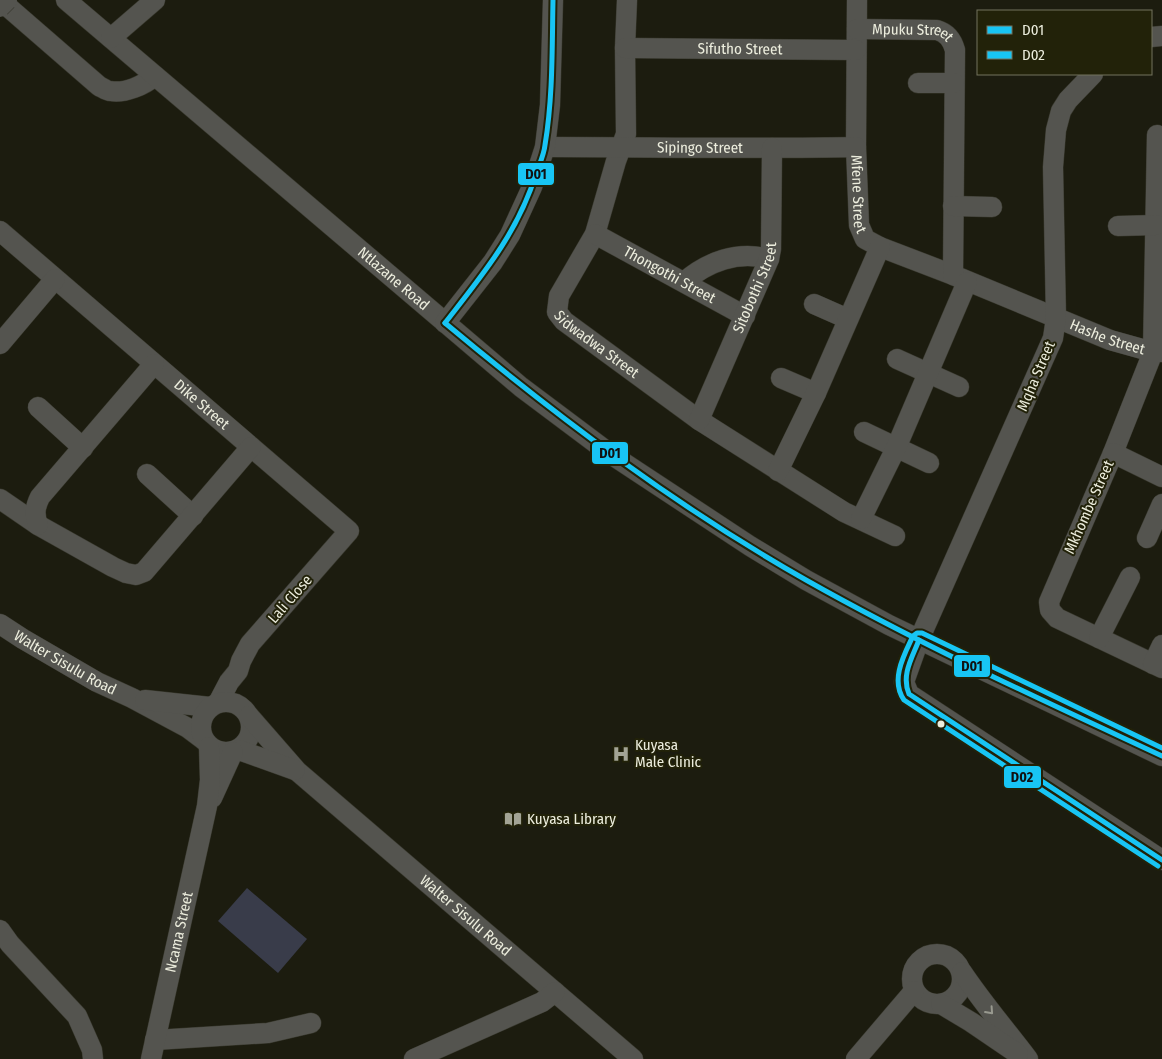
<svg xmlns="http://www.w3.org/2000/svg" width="1162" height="1059" font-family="'Fira Sans Condensed',sans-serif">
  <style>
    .garden { fill: #393c4a }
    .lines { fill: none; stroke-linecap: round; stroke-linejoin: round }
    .minor-casing { stroke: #38382d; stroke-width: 21 }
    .minor { stroke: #54544f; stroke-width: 20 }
    .minor-bridge-casing { stroke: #38382d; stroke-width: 21; stroke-linecap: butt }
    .minor-bridge { stroke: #54544f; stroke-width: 20 }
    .bus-1-casing { stroke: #222209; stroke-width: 9 }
    .bus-2-casing { stroke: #222209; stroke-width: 9 }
    .bus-1 { stroke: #18c5f4; stroke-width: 5 }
    .bus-2 { stroke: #18c5f4; stroke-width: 5 }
    .oneway { stroke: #98998f }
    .bus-dot { fill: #eceddd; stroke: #222209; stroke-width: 2 }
    .labels { text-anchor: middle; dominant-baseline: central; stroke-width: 4; stroke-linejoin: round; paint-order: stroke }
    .street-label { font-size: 15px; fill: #eceddd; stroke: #222209 }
    .poi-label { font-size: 15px; fill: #eceddd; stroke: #222209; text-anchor: start }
    .line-badge { stroke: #222209; stroke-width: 2 }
    .pale-badge-label { font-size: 14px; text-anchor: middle; font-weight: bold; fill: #111 }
  </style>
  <rect width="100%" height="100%" fill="#1c1c0f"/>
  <polygon class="garden" points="247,888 307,939 278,973 218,921"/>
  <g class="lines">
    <g class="minor-casing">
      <g id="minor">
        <path d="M 0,0 L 99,86 C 103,88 107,91 110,91 C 125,94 144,85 155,76"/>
        <path id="s1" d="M 66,0 L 521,387 L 609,453 L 750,546 L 806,580 L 889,625 L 1162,756"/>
        <path id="s2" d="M 627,0 L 625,48 L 626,134 L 616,161 L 595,234 L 559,296 L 557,312 L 564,321 L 699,420 L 844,512 L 895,536"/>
        <path id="s3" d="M 857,0 L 856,147 L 859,225 L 865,239 L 880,247 L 953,275 L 1110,340 L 1153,352 L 1162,352"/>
        <path id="s4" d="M 857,29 L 937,30 C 947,33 952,39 955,50 L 953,275"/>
        <polyline points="1151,37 1162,36"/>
        <polyline points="111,38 155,0"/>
        <path id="s5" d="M 625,48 L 856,50"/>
        <polyline points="1093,74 1068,100 1061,111 1056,130 1053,167 1056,318 1053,338 919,640 904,682 909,694 1162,860"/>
        <polyline points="918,83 954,83"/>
        <polyline points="1157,135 1153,352 1113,453 1049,602 1050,610 1057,618 1162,668"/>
        <path id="s6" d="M 545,147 C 649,147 752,149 856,147"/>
        <polyline points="953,206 992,207"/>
        <polyline points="1118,226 1156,225"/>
        <path id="s7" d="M 0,231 L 349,531 L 250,644 L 241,661 L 238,671 L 229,682 L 218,703"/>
        <path id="s8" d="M 595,234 L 745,316"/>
        <path d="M 684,282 C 707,262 738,250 769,259"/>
        <polyline points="814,304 848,319"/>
        <polyline points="445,323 493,262 510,235 532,187 545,147 550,105 553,0"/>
        <polyline points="0,344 55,279"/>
        <polyline points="897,359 959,387"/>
        <polyline points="781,378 816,393"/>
        <polyline points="38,407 83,448"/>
        <path id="s9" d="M 699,420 L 769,259 L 771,249 L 772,148"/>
        <polyline points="864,432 929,463"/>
        <polyline points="1113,453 1162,477"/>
        <polyline points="778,471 816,393 880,247"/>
        <polyline points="147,474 193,516"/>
        <polyline points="0,499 38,525 113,567 126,573 136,575 144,572 251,447"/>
        <polyline points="861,519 896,448 967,282"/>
        <path d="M 38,525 C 34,514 35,507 40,497 L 154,364"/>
        <polyline points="1147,538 1162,504"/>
        <path id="s10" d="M 0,624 L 23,639 L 97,682 L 132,698 L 188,728 L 204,740"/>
        <polyline points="1099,638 1130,577"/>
        <polyline points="1153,664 1162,645"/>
        <polyline points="145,700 210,707"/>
        <circle cx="226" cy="727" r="25"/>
        <path id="s11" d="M 249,716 L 297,771 L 633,1059"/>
        <polyline points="239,750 295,770"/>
        <polyline points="212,798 233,752"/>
        <polyline points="0,930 10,944 77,1016 92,1050 93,1059"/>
        <circle cx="937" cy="979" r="25"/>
        <path d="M 962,972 C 982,1002 1006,1030 1028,1059"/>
        <polyline points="941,1004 971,1022 1018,1054"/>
        <polyline points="155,1040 268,1033 311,1023"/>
        <path id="s12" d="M 151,1059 L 207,806 L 210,780 L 209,747"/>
        <polyline points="414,1059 542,1002 555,992"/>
        <polyline points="856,1059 914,991"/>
      </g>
    </g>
    <use href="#minor" class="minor"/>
    <g class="minor-bridge-casing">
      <polyline id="minor-bridge" points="0,7 7,0"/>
    </g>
    <use href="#minor-bridge" class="minor-bridge"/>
    <g class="bus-1-casing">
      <g id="bus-1">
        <path d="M 445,323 C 559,418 677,507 806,580 C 921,645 1042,700 1162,756"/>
        <path d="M 445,323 C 483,274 517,234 536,174 C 539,165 544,155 545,145 C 553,97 552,48 553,0"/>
        <path d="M 919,640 C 912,658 901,675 909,694 L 1162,860"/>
      </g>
    </g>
    <g class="bus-2-casing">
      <path id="bus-2" d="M 1158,866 L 904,700 C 890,680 904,655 913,636 L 917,633 L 922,633 L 1162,748"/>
    </g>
    <use href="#bus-1" class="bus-1"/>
    <use href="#bus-2" class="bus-2"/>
  </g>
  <defs><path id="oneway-chevron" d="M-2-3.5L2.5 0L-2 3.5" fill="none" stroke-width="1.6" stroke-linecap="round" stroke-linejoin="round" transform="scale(1.25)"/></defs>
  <use class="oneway" href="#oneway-chevron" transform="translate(990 1011) rotate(48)"/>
  <defs>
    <g id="hospital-bare" transform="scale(1.35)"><path d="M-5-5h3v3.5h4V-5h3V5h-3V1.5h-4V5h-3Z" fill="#a3a495" stroke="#222209" stroke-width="2.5" paint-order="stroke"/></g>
    <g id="library-bare" transform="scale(1.35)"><path d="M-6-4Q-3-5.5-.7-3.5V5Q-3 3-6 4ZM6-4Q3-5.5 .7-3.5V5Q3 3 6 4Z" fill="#a3a495" stroke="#222209" stroke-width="2.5" paint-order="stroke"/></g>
  </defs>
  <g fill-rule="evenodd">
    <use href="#hospital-bare" x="621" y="754"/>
    <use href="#library-bare" x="513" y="819"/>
  </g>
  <circle class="bus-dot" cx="941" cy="724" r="4.5"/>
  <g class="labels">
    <g class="street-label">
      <text stroke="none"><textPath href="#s4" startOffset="56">Mpuku Street</textPath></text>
      <text stroke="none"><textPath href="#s5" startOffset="115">Sifutho Street</textPath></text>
      <text stroke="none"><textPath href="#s6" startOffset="155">Sipingo Street</textPath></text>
      <text stroke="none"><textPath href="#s3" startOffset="194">Mfene Street</textPath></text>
      <text stroke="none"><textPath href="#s8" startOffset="85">Thongothi Street</textPath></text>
      <text stroke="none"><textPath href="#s1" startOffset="430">Ntlazane Road</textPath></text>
      <text stroke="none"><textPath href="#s9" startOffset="144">Sitobothi Street</textPath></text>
      <text stroke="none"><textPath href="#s3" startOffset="502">Hashe Street</textPath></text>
      <text stroke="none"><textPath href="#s2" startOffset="378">Sidwadwa Street</textPath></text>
      <text transform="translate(1036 376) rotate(-67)">Mqha Street</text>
      <text stroke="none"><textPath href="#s7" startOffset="266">Dike Street</textPath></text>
      <text transform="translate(1089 507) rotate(-66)">Mkhombe Street</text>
      <text transform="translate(290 599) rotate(-49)">Lali Close</text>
      <text stroke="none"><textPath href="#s10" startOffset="76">Walter Sisulu Road</textPath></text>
      <text stroke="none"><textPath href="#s11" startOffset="295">Walter Sisulu Road</textPath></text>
      <text stroke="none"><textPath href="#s12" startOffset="130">Ncama Street</textPath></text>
    </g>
    <g class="poi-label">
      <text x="635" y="745">Kuyasa<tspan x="635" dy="17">Male Clinic</tspan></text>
      <text x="527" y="819">Kuyasa Library</text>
    </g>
  </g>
  <g class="line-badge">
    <rect x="517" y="162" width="38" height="24" rx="5" fill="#18c5f4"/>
    <rect x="591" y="441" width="38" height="24" rx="5" fill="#18c5f4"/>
    <rect x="953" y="654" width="38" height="24" rx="5" fill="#18c5f4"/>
    <rect x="1003" y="765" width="39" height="24" rx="5" fill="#18c5f4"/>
  </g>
  <g class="pale-badge-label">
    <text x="536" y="179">D01</text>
    <text x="610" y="458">D01</text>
    <text x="972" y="671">D01</text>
    <text x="1022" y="782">D02</text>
  </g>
  <rect x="977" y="10" width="175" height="65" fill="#222209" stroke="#73735e"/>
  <rect x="987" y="26" width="25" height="8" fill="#18c5f4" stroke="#73735e"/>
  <text x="1022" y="35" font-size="15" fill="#eceddd">D01</text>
  <rect x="987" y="51" width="25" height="8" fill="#18c5f4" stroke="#73735e"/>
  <text x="1022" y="60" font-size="15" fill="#eceddd">D02</text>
</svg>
